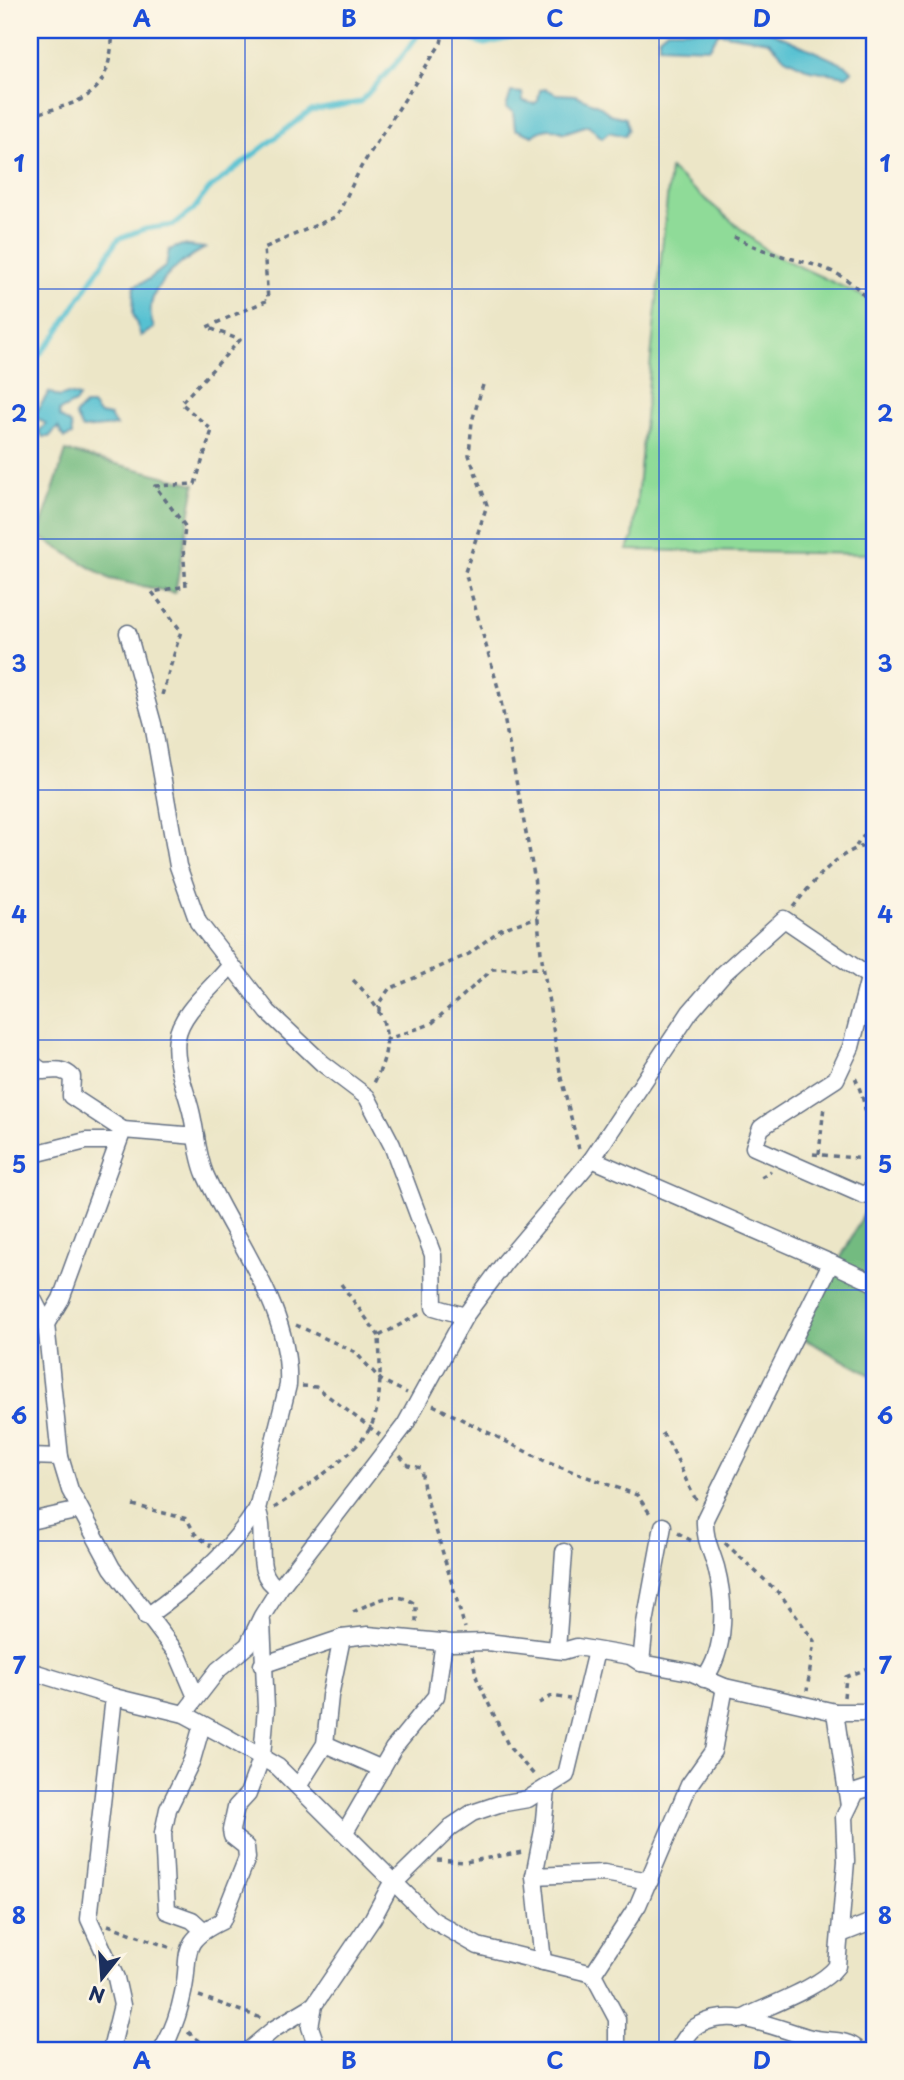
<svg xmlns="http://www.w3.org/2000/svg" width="904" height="2080" font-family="'Playpen Sans',sans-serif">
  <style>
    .green { fill: #8fdb98; stroke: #55857b; stroke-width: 2 }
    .forest { fill: #73bb80; stroke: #47756f; stroke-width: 2 }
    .water { fill: #57c1d2; stroke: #397898; stroke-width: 2 }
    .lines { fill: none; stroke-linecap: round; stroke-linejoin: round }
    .stream { stroke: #57c1d2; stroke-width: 5 }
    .minor-casing { stroke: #646f83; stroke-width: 19 }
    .path { stroke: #646f83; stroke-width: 3.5; stroke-dasharray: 5 5; stroke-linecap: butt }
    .minor { stroke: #fff; stroke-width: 16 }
    .grid { fill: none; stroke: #1d4ed8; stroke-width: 2; stroke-opacity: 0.55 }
    .neatline { fill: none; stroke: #1d4ed8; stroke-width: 2.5 }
    .grid-label { font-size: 23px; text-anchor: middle; font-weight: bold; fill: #1d4ed8 }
  </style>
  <rect width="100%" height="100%" fill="#fcf5e5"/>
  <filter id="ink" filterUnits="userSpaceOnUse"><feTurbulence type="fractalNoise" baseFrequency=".0143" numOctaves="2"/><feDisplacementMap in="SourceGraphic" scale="14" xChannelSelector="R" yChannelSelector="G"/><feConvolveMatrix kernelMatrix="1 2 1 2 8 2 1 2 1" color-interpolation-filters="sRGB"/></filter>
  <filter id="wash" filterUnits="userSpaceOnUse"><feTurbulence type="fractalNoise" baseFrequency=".00686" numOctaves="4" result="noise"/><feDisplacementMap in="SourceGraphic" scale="28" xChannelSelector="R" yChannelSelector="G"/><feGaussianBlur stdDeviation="1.57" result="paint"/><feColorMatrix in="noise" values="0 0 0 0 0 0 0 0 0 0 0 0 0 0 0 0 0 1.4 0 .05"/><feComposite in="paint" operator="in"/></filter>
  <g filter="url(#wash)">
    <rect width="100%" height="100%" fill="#ece6c7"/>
    <polygon class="green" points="670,169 768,252 867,298 874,314 874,554 627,550 633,538"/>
    <g class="forest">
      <polygon points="66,451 195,484 175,593 110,579 38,536"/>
      <polygon points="874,1195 874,1377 799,1336"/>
    </g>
    <g class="water">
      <polygon points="667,30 767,30 847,66 852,71 846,76 810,70 785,58 769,41 719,33 708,48 659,46 659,37"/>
      <path d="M 547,89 L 556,94 L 575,95 L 598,105 L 610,114 L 626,118 L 628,129 L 625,136 L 609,132 L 602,138 L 588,125 L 564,133 C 553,127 542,128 533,136 L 515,129 L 513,112 L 506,108 L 511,92 L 522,93 L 523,101 L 534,104 L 538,101 L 540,90 Z"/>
      <path d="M 182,245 L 205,248 C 176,264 139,292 154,328 L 141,336 L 133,314 L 134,286 L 148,280 L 166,266 L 169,250 Z"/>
      <polygon points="49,392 59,397 68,394 79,397 75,403 59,411 60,417 71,425 72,435 64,438 58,427 49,437 43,437 39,431 46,424 34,416"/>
      <polygon points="85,405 92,405 99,414 110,416 116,426 82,429 75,415"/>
    </g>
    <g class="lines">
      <g class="stream">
        <polyline points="420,33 453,35 485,44 543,30"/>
        <polyline points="30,366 56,335 118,239 145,229 173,225 193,210 209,189 310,111 360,102 399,60 422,30"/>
      </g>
    </g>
  </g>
  <g filter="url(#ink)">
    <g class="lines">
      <g class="minor-casing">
        <g id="minor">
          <polyline points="128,633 153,724 178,866 198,922 268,1012 322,1063 367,1097 392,1145 433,1255 434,1307 465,1316"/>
          <path d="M 230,966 C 214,987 181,1011 177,1038 C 173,1061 186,1090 191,1111 C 196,1131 197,1155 205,1174 C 234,1240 292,1309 288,1385 L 257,1509 C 269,1536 250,1573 279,1589"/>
          <polyline points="869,978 851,1047 836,1079 768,1123 761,1128 754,1147 863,1195 874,1188"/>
          <path d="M 30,1062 L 42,1071 C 54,1070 63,1068 72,1077 L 71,1096 L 123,1130"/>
          <polyline points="30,1155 86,1141 117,1141"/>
          <path d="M 592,1159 L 831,1263 L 705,1519 C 704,1538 711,1550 716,1567 C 725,1601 727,1650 704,1679"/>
          <polyline points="831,1263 874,1283"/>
          <polyline points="30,1293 46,1324 60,1457 70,1490 112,1568 178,1655 196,1697"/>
          <polyline points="46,1324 61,1299 123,1130 196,1136"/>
          <polyline points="30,1456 60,1457"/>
          <polyline points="30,1521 80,1510"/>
          <path d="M 146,1617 C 188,1587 229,1553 257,1509"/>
          <polyline points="557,1650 564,1552"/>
          <polyline points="641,1663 645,1623 663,1526"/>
          <polyline points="262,1665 342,1638 368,1635 452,1643 487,1642 563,1651 577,1647 630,1656 641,1663 690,1672 725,1687 835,1712 874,1712"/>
          <polyline points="30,1671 114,1697 184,1714 223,1735 278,1767 431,1919 478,1946 593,1974"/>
          <polyline points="835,1712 849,1806"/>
          <polyline points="184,1714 218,1670 248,1645 262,1616 279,1589 405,1425 465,1316 505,1262 592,1159 690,1012 723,974 784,919 874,980"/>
          <polyline points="202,1725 192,1760 168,1809 163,1833 167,1911 192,1920 203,1930"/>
          <polyline points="325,1744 382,1769"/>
          <polyline points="299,1785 325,1744 330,1696 342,1638"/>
          <polyline points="345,1832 393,1749 436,1696 444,1642"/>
          <polyline points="534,1876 604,1873 650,1881"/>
          <polyline points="841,1934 874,1921"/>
          <polyline points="543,1962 534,1876 543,1830 547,1789"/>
          <polyline points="593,1974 638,1905 689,1785 713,1751 725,1687"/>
          <polyline points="593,1974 617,2019 617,2050"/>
          <path d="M 740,2020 C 766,2006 821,1988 837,1966 L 846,1861 L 844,1817 L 856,1792 L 868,1788 L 874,1791"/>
          <polyline points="111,2050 122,2005 116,1978 89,1919 114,1697"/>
          <path d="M 162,2050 C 172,2033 179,2013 183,1993 C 192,1954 176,1943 222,1921 L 247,1858 L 246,1847 L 232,1836 L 231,1830 L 236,1807 L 248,1794 L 262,1756 L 266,1708 L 262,1622"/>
          <polyline points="249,2050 274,2029 314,2005"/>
          <polyline points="318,2050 310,2027 314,2005 373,1918 389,1888 451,1827 472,1813 499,1804 528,1799 566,1775 596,1651"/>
          <path d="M 678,2050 C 683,2042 689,2030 699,2025 C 733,2006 777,2029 811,2038 C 826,2042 847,2038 858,2050"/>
        </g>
      </g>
      <g class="path">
        <path d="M 30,115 C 90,101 109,95 113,30"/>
        <path d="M 734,237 C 745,242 757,248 769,252 C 811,266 850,266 874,311"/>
        <polyline points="483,385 472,421 469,455 487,505 465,572 499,691 534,875 541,953 561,1078 579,1149"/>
        <polyline points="162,695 181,631 152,592 186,586 183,548 185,526 155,486 195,484 212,430 181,403 240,340 207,327 268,300 264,248 337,216 361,167 441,43 444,30"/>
        <polyline points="856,846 874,822"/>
        <path d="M 793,907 C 814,881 839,848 874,844"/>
        <path d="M 353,980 C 387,1013 397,1039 374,1083"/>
        <polyline points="379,1011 379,1003 389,989 469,954 501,929 538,917"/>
        <polyline points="385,1040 431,1024 493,969 543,968"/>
        <path d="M 813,1154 L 865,1159 C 870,1128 867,1104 854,1075"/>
        <polyline points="819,1154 824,1106"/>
        <polyline points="761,1177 771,1171"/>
        <polyline points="341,1284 379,1336"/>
        <polyline points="296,1325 355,1352 381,1380 407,1393"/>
        <polyline points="302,1386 316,1387 380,1435"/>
        <polyline points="433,1405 549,1463 637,1495 651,1515"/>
        <path d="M 662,1433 C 678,1454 683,1479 697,1501"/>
        <polyline points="400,1456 408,1465 421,1468 424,1489 465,1628"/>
        <polyline points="133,1505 187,1519 195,1534 211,1546"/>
        <path d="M 274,1508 C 301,1490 355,1456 370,1428 C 383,1405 380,1362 379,1336 L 420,1314"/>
        <polyline points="678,1533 692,1541"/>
        <polyline points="725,1543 781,1595 814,1641 807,1691"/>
        <path d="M 353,1612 C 374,1602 396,1588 416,1605 L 416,1625"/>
        <polyline points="472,1656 477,1679 509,1747 536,1777"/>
        <polyline points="844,1697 846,1677 874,1666"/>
        <polyline points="539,1703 552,1696 570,1699"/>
        <polyline points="437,1860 465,1862 523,1852"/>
        <polyline points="108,1925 174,1949"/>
        <polyline points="199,1996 264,2019"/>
        <polyline points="188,2032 211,2050"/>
      </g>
      <use href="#minor" class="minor"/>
    </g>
  </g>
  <path class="grid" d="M 245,30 L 245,2050M 452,30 L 452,2050M 659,30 L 659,2050M 30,289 L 874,289M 30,539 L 874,539M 30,790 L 874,790M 30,1040 L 874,1040M 30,1290 L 874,1290M 30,1541 L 874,1541M 30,1791 L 874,1791"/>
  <rect width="904" height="2080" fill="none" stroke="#fcf5e5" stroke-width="77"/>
  <g transform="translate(102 1978) rotate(197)" stroke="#fcf5e5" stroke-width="5" paint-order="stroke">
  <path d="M0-5L12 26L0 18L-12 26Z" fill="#1b2f5e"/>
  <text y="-10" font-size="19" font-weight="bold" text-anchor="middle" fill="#1b2f5e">N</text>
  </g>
  <rect x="38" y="38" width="828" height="2004" class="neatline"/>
  <g class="grid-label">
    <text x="142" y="27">A</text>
    <text x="349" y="27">B</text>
    <text x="555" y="27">C</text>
    <text x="762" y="27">D</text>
    <text x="19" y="172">1</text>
    <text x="885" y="172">1</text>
    <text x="19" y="422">2</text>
    <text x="885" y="422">2</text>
    <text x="19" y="672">3</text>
    <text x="885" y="672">3</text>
    <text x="19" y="923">4</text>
    <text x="885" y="923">4</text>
    <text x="19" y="1173">5</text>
    <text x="885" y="1173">5</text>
    <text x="19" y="1424">6</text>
    <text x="885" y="1424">6</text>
    <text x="19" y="1674">7</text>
    <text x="885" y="1674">7</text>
    <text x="19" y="1924">8</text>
    <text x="885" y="1924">8</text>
    <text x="142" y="2069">A</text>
    <text x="349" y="2069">B</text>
    <text x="555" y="2069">C</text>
    <text x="762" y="2069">D</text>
  </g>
</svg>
